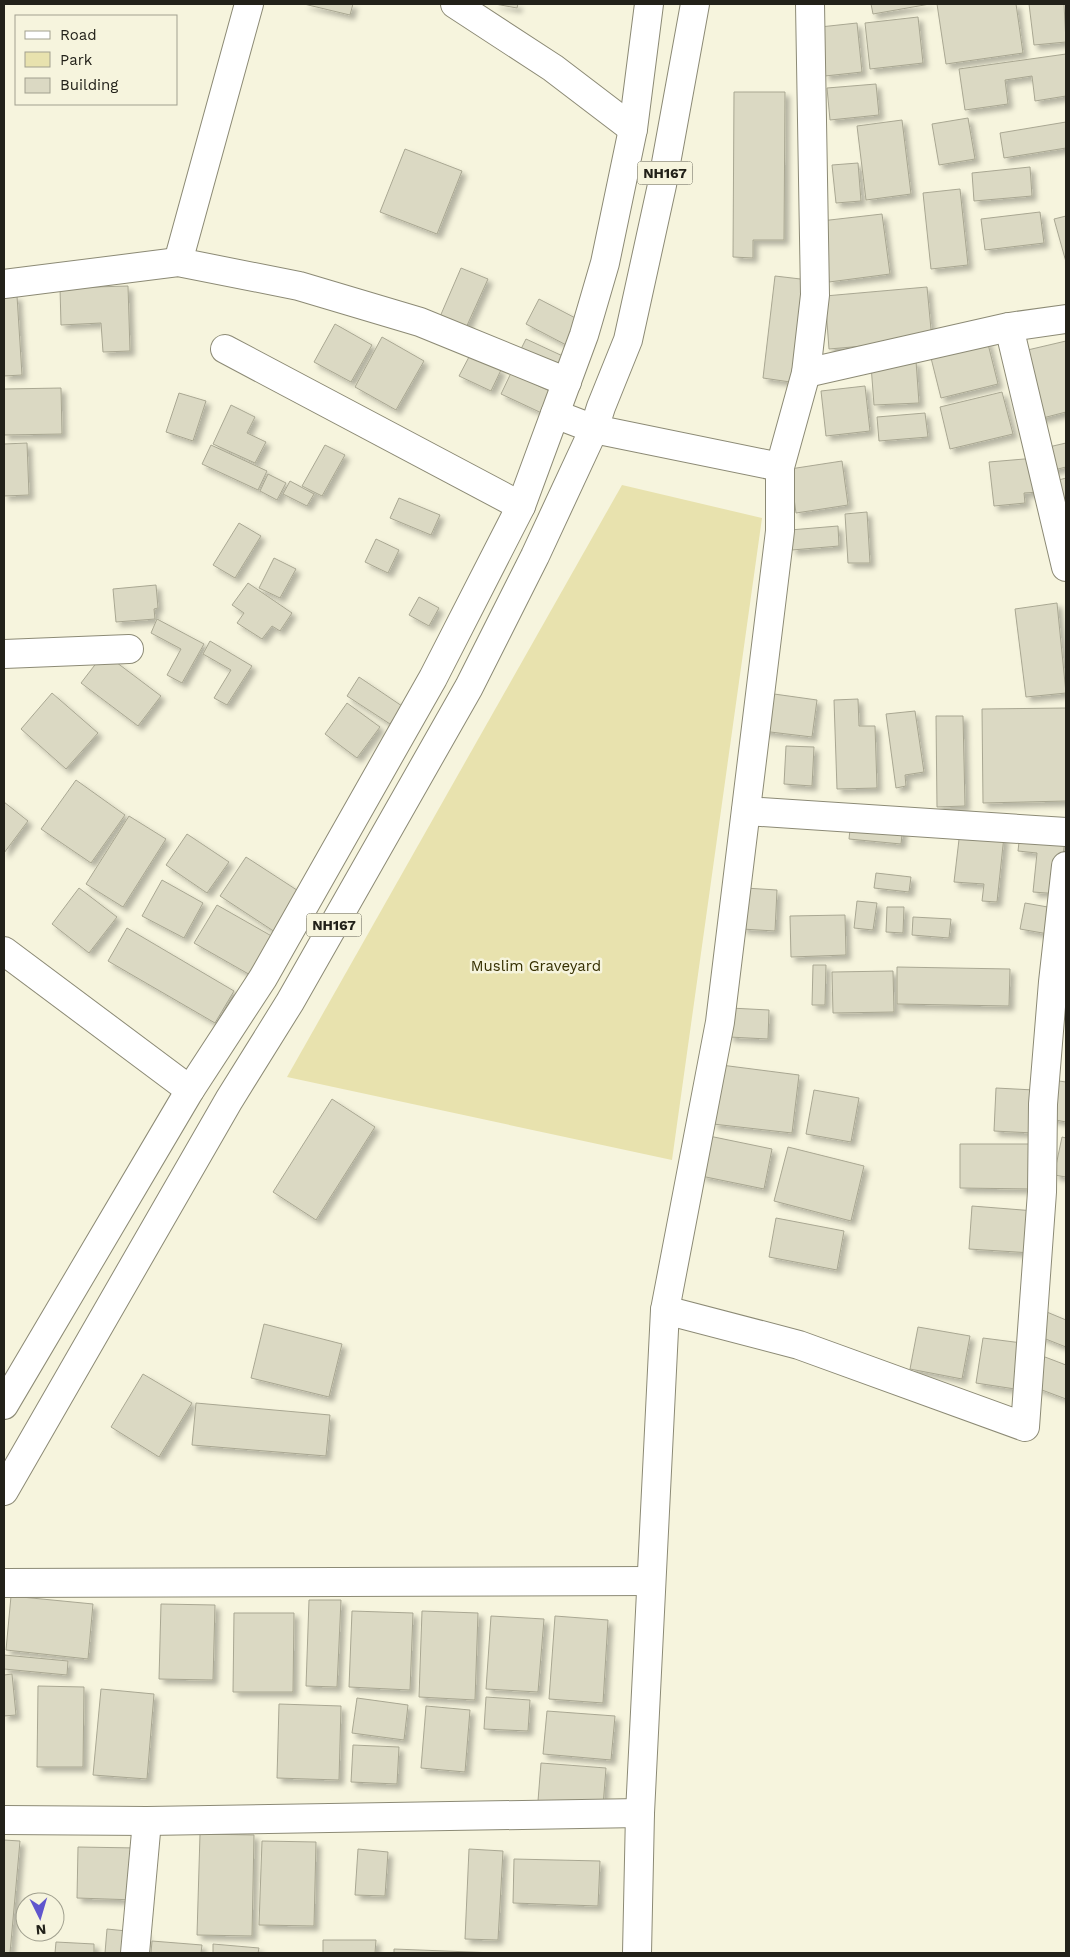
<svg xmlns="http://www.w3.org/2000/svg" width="1070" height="1957" font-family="'Work Sans',sans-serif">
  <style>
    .green { fill: #e8e2ae }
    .building { fill: #dbd9c3; stroke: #a9a792; filter: url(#shadow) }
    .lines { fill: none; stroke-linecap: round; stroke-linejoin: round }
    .minor-casing { stroke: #8c8a75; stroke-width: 30 }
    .highway-casing { stroke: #8c8a75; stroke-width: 30 }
    .minor { stroke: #fff; stroke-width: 28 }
    .highway { stroke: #fff; stroke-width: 28 }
    .labels { text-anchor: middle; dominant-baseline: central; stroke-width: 5; stroke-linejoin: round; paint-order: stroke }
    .shield { fill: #f6f4dd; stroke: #626054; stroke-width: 1 }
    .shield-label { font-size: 14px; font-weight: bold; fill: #222119 }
    .park-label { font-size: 15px; fill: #352f00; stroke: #f6f4dd }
  </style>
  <defs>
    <filter id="shadow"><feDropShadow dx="4.5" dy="4.5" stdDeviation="2.5" flood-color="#0004"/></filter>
  </defs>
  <rect width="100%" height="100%" fill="#f6f4dd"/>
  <polygon class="green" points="622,485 762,518 672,1160 287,1077"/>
  <g class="building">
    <polygon points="304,4 353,4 350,15"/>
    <polygon points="495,4 518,4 517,8"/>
    <polygon points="871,4 930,4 873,14"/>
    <polygon points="937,4 1016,4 1023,53 946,64"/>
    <polygon points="1029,4 1064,4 1066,42 1034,45"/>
    <polygon points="918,17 923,63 870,69 865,23"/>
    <polygon points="857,23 862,72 825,76 820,27"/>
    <polygon points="1066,54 1066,96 1035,101 1032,76 1005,80 1008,104 965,110 959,69"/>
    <polygon points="876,84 879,115 830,120 827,88"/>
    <polygon points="734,92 785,92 784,240 753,240 753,258 733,257"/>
    <polygon points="968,118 975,159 939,165 932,124"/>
    <polygon points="902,120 911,194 866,200 857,126"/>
    <polygon points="1066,122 1066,148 1004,158 1000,133"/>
    <polygon points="405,149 462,171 437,234 380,212"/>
    <polygon points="858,163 861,201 836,203 832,165"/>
    <polygon points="1030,167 1032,196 974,201 972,173"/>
    <polygon points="960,189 968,265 931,269 923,193"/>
    <polygon points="1040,212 1044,243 985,250 981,219"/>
    <polygon points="882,214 890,274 829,282 821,221"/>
    <polygon points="1066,216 1066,262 1054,219"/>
    <polygon points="461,268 488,279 465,330 439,319"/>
    <polygon points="775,276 809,280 797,383 763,378"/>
    <polygon points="128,286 130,351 103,352 101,323 61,325 60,288"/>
    <polygon points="927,287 932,340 829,349 825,296"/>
    <polygon points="17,296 22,375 4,376 4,297"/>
    <polygon points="539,299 583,322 570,347 526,324"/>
    <polygon points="335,324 372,345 351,382 314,362"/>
    <polygon points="382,337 424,361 396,410 355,387"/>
    <polygon points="526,339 567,358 555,385 513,365"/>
    <polygon points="987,340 998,384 941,398 930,354"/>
    <polygon points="1066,341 1066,412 1035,420 1019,352"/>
    <polygon points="470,355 501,370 491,391 459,376"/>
    <polygon points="916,361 919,403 874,405 871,365"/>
    <polygon points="511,373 558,395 548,416 501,394"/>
    <polygon points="865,386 870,431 826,436 821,391"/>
    <polygon points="61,388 62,434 4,435 4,389"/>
    <polygon points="1002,392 1013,434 950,449 940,407"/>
    <polygon points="179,393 206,401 193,441 166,432"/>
    <polygon points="231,405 255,417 247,433 266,442 255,463 213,444"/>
    <polygon points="925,413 928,437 879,441 877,417"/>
    <polygon points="27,443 29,495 4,496 4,444"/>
    <polygon points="1066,443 1066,467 1046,472 1040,449"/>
    <polygon points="211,445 267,471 258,490 202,464"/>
    <polygon points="325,445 345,455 322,496 302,486"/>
    <polygon points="1036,458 1039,492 1024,493 1025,503 994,506 989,462"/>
    <polygon points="842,461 848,505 796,513 790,469"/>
    <polygon points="268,474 286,483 277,500 260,491"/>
    <polygon points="1066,478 1066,543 1051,482"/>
    <polygon points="290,481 314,494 307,506 283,494"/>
    <polygon points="399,498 440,515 431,535 390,518"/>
    <polygon points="867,512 870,563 848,563 845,514"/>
    <polygon points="239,523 261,536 235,578 213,565"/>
    <polygon points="838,526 839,546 792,550 790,530"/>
    <polygon points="376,539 399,550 388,573 365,562"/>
    <polygon points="274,558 296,569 280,598 259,588"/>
    <polygon points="248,583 292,613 280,631 272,626 262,639 237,623 244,613 232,605"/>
    <polygon points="156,585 158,608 154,609 155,619 116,622 113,589"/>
    <polygon points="419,597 439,608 429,626 409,615"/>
    <polygon points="1057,603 1066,693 1026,697 1015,609"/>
    <polygon points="157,619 204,644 182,683 167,675 181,649 151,633"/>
    <polygon points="210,641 252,666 227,705 214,698 231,670 203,654"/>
    <polygon points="104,653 161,696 138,726 81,683"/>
    <polygon points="359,677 402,706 390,724 347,696"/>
    <polygon points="52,693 98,733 66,769 21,729"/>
    <polygon points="767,693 817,700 812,737 762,731"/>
    <polygon points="858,699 859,726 875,726 877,788 837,789 834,700"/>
    <polygon points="347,703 380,727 357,758 325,734"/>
    <polygon points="1066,708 1066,801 983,803 982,709"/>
    <polygon points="915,711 924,772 905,775 906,786 896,788 886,714"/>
    <polygon points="936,716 963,716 965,806 937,807"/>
    <polygon points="786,746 814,747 812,786 784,784"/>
    <polygon points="76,780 125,815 91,863 41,829"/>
    <polygon points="4,802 28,821 4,853"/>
    <polygon points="129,816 166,839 123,907 86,884"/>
    <polygon points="851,820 903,825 901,844 849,839"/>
    <polygon points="960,831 1004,836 997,902 982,901 984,884 954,882"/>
    <polygon points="1020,833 1065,836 1060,894 1033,892 1037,853 1018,851"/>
    <polygon points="187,834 229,862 207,893 166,865"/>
    <polygon points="246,857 303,894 278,934 220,896"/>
    <polygon points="876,873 911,877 909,892 874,888"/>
    <polygon points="162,880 203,903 184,938 142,916"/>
    <polygon points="79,888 117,917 89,953 52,924"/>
    <polygon points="745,888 777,890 775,931 742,929"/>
    <polygon points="857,901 877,903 873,930 854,928"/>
    <polygon points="1025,903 1059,909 1054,935 1020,929"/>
    <polygon points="217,905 275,938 252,976 194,943"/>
    <polygon points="887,907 904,907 903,933 886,932"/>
    <polygon points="845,915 846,955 791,957 790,916"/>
    <polygon points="913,917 951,919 949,938 912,935"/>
    <polygon points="127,928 234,991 215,1023 108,961"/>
    <polygon points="813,965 826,965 825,1005 812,1005"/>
    <polygon points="897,967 1010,969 1009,1006 897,1004"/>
    <polygon points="893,971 894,1012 833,1013 832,972"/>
    <polygon points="730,1008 769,1010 768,1039 729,1037"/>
    <polygon points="721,1065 799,1075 792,1133 713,1124"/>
    <polygon points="1052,1080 1066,1082 1066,1122 1046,1118"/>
    <polygon points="996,1088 1034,1090 1033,1133 994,1131"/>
    <polygon points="814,1090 859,1098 851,1142 806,1134"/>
    <polygon points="332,1099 375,1127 316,1220 273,1192"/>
    <polygon points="709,1136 772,1149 764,1189 701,1176"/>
    <polygon points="1062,1137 1066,1138 1066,1177 1054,1175"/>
    <polygon points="960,1144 1032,1144 1032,1189 960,1188"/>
    <polygon points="788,1147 864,1166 851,1221 774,1201"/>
    <polygon points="972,1206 1035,1211 1032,1253 969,1249"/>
    <polygon points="776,1218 844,1231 837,1270 769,1257"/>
    <polygon points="1042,1310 1066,1320 1066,1347 1033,1334"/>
    <polygon points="264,1324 342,1344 329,1397 251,1378"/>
    <polygon points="918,1327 970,1336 962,1379 910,1369"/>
    <polygon points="983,1338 1022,1343 1015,1389 976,1383"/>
    <polygon points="1045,1357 1066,1365 1066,1399 1034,1387"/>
    <polygon points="143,1374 192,1403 159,1457 111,1427"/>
    <polygon points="196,1403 330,1415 326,1456 192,1445"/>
    <polygon points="11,1596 93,1604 88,1659 6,1650"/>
    <polygon points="309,1600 341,1600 337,1687 306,1686"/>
    <polygon points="161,1604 215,1605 213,1680 159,1679"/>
    <polygon points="352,1611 413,1613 410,1690 349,1687"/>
    <polygon points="422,1611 478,1613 475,1700 419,1697"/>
    <polygon points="234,1613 294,1613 293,1692 233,1692"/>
    <polygon points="491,1616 544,1619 538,1692 486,1689"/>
    <polygon points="555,1616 608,1620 603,1703 549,1699"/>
    <polygon points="4,1655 68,1661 67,1675 4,1669"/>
    <polygon points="12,1674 16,1715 4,1716 4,1675"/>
    <polygon points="38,1686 84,1687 83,1767 37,1767"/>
    <polygon points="101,1689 154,1694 147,1779 93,1775"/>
    <polygon points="486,1697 530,1700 528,1731 484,1729"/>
    <polygon points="357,1698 408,1705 404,1740 352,1733"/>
    <polygon points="279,1704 341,1706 339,1780 277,1778"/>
    <polygon points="426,1706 470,1710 465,1772 421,1768"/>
    <polygon points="547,1711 615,1716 611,1760 543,1754"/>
    <polygon points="353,1745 399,1747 397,1784 351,1782"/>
    <polygon points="541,1763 606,1768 603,1806 538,1801"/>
    <polygon points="200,1834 254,1835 252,1936 197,1935"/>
    <polygon points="4,1840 20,1841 10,1953 4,1953"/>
    <polygon points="262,1841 316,1842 314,1926 259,1925"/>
    <polygon points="78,1847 137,1848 136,1900 77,1898"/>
    <polygon points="358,1849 388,1852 385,1896 355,1895"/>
    <polygon points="469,1849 503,1851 498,1940 465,1939"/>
    <polygon points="514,1859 600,1861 598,1906 513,1903"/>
    <polygon points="107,1929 146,1933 144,1953 105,1953"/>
    <polygon points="323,1940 376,1940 375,1953 323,1953"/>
    <polygon points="152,1941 202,1945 201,1953 151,1953"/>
    <polygon points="56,1942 94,1944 94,1953 55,1953"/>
    <polygon points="213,1944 259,1948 258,1953 213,1953"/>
    <polygon points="394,1949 496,1953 394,1953"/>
  </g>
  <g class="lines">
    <g class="minor-casing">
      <g id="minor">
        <polyline points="455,4 553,68 633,129"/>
        <polyline points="178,262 249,4"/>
        <polyline points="4,284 178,262 299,286 420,322 567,382"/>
        <polyline points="1009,327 1066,567"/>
        <polyline points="225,349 521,506"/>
        <polyline points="806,373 1009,327 1066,319"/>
        <polyline points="555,414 594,429 780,467"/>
        <polyline points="4,654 129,649"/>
        <polyline points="746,811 1066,832"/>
        <polyline points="4,951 190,1090"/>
        <polyline points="665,1310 799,1345 1025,1427 1042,1192 1043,1104 1053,982 1066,866"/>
        <polyline points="4,1583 651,1581"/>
        <polyline points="4,1820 147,1821 640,1813"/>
        <polyline points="135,1953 147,1821"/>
        <polyline points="637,1953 640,1813 665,1310 720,1022 780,531 780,467 806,373 815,295 810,4"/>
      </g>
    </g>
    <g class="highway-casing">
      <g id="highway">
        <polyline points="4,1405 190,1090 263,978 433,678 521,506 584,335 605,263 633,129 649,4"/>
        <polyline points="4,1491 229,1100 290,1002 469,687 535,556 594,429 601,407 628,340 662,185 695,4"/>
      </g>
    </g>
    <use href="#minor" class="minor"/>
    <use href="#highway" class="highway"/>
  </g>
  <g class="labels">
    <g class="shield">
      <rect x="637.5" y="161.5" width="55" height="23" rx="4"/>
      <rect x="306.5" y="913.5" width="55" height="23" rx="4"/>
    </g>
    <g class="shield-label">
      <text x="665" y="173">NH167</text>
      <text x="334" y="925">NH167</text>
    </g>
    <g class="park-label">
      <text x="536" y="966">Muslim Graveyard</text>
    </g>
  </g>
  <rect width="1070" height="1957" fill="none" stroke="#222119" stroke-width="10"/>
  <rect x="15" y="15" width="162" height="90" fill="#f6f4dd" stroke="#a1a08f"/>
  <rect x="25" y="31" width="25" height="8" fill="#ffffff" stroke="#a1a08f"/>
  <text x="60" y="40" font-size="15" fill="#222119">Road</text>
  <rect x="25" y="52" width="25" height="15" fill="#e8e2ae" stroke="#a1a08f"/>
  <text x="60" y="65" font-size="15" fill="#222119">Park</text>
  <rect x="25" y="78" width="25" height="15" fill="#dbd9c3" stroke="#a1a08f"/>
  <text x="60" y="90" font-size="15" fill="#222119">Building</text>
  <g transform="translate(40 1917) rotate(175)"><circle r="24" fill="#f6f4dd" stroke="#a1a08f"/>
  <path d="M0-4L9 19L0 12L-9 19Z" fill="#6055cd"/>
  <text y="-8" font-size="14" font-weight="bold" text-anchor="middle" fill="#222119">N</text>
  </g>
</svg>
